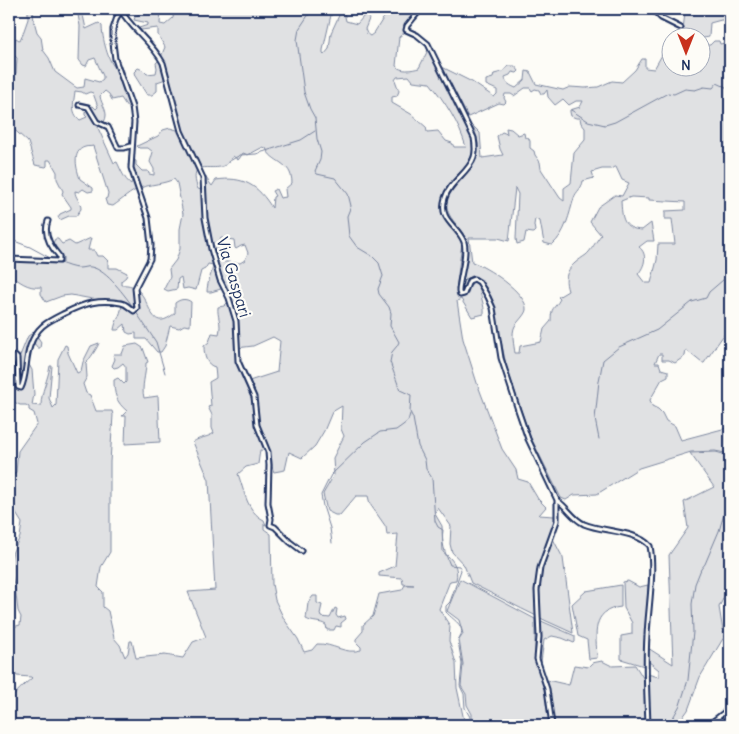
<svg xmlns="http://www.w3.org/2000/svg" width="739" height="734" font-family="Delius,sans-serif">
  <style>
    .green { fill: #e0e1e3; stroke: #7e88a0; fill-rule: evenodd }
    .lines { fill: none; stroke-linecap: round; stroke-linejoin: round }
    .stream { stroke: #76819c; stroke-width: 1 }
    .minor-casing { stroke: #1b2f5e; stroke-width: 7 }
    .minor { stroke: #fdfcf7; stroke-width: 3 }
    .labels { text-anchor: middle; dominant-baseline: central; stroke-width: 4.5; stroke-linejoin: round; paint-order: stroke }
    .street-label { font-size: 16px; fill: #1b2f5e; stroke: #fdfcf7 }
  </style>
  <rect width="100%" height="100%" fill="#fdfcf7"/>
  <filter id="ink" filterUnits="userSpaceOnUse"><feTurbulence type="fractalNoise" baseFrequency=".02" numOctaves="2"/><feDisplacementMap in="SourceGraphic" scale="10" xChannelSelector="R" yChannelSelector="G"/><feConvolveMatrix kernelMatrix="1 2 1 2 8 2 1 2 1" color-interpolation-filters="sRGB"/></filter>
  <g filter="url(#ink)">
    <g class="green">
      <path d="M 28,9 L 50,9 L 36,10 L 33,13 L 34,21 L 37,32 L 41,37 L 43,50 L 49,58 L 55,72 L 74,86 L 77,88 L 84,87 L 85,78 L 99,82 L 103,79 L 103,76 L 95,58 L 89,60 L 86,66 L 83,65 L 79,60 L 80,26 L 77,9 L 79,9 L 83,15 L 86,29 L 99,23 L 102,26 C 102,36 108,64 117,69 L 122,69 C 125,75 127,81 126,89 L 130,95 L 133,105 L 127,107 L 121,98 L 112,100 L 109,94 L 105,91 L 100,96 C 101,105 110,112 104,122 L 100,122 L 98,128 L 114,163 L 117,162 C 121,170 124,179 131,184 L 132,179 L 128,165 L 131,159 L 136,161 L 136,165 L 142,171 L 148,171 L 149,174 L 154,175 L 154,169 L 150,162 L 153,152 L 148,148 L 139,148 L 137,146 L 158,136 L 163,130 L 170,128 L 177,130 L 181,128 L 166,79 L 157,82 L 157,91 L 152,95 L 147,95 L 135,76 L 134,72 L 138,68 L 143,70 L 147,74 L 156,73 L 157,68 L 156,63 L 160,59 L 165,47 L 158,35 L 158,28 L 141,30 L 139,28 L 148,25 L 148,23 L 134,20 L 135,17 L 143,11 L 148,12 L 150,9 L 161,9 L 160,24 L 165,25 L 173,18 L 174,9 L 338,9 L 331,15 L 323,50 L 323,54 L 324,55 L 329,49 L 331,33 L 341,11 L 344,12 L 346,21 L 357,24 L 370,9 L 373,9 L 365,29 L 367,34 L 370,36 L 374,33 L 389,9 L 417,9 L 404,26 L 405,32 L 399,37 L 396,66 C 401,72 412,70 419,68 L 428,50 L 470,132 C 485,174 434,174 443,214 C 445,226 457,233 462,243 L 456,290 L 459,294 L 466,293 L 471,282 L 474,281 L 480,288 C 480,297 485,305 484,314 L 472,317 L 461,299 L 457,301 L 463,339 L 477,383 L 502,449 L 516,470 L 518,479 L 528,482 L 538,499 L 546,507 L 539,515 L 554,516 L 557,519 L 559,517 L 552,537 L 563,558 L 573,633 C 538,618 505,600 471,583 L 464,565 L 452,552 L 450,544 L 451,526 L 438,508 L 435,514 L 442,526 L 443,552 C 453,559 459,568 456,580 L 450,581 L 439,609 L 450,626 L 449,641 L 456,663 L 457,688 L 465,725 L 9,725 C 9,698 11,696 32,678 L 31,677 L 17,676 L 14,672 L 9,672 L 9,628 L 20,625 L 21,617 L 18,611 L 15,587 L 10,571 L 10,562 L 13,551 L 20,537 L 22,523 L 10,504 L 9,481 L 16,472 L 18,451 L 37,424 L 34,413 L 29,410 L 29,407 L 26,405 L 20,405 L 12,401 L 11,410 L 9,411 L 9,384 L 14,383 L 18,377 L 17,363 L 28,336 L 31,334 L 37,336 L 41,342 L 40,348 L 38,348 L 33,342 L 30,342 L 27,361 L 32,370 L 34,394 L 32,405 L 41,406 C 41,391 48,380 50,366 L 52,366 L 49,398 L 53,408 L 56,405 L 58,359 L 65,345 L 67,346 L 68,353 L 77,373 L 81,371 L 83,362 L 91,346 L 99,343 C 99,345 88,362 86,363 L 87,377 L 83,384 L 86,393 L 90,395 L 96,411 L 112,411 L 113,415 L 110,462 L 110,552 L 101,567 L 98,587 L 103,592 L 103,607 L 108,611 L 114,638 L 120,645 L 125,657 L 128,653 L 130,641 L 132,641 L 136,658 L 165,655 L 183,658 L 193,642 L 206,637 L 188,592 L 215,590 L 209,480 L 193,442 C 200,437 207,438 214,433 L 212,428 L 212,415 L 208,407 L 211,406 L 209,382 L 216,378 L 215,367 C 206,365 204,355 204,346 L 209,342 L 212,333 L 219,334 C 222,322 217,317 218,307 L 224,306 L 230,300 L 224,288 L 211,292 L 207,292 C 207,282 212,274 213,265 L 208,264 L 205,269 L 201,271 L 196,290 L 188,288 L 183,289 L 181,277 L 178,279 L 177,289 L 168,291 L 164,289 L 170,277 L 169,269 L 176,260 L 180,249 L 180,229 L 183,214 L 177,183 L 174,179 C 164,184 151,184 140,188 C 130,192 122,200 113,206 L 107,205 L 105,199 L 107,198 L 108,193 L 93,146 C 90,147 88,146 85,147 C 71,151 77,170 80,179 L 93,188 L 93,191 L 88,192 L 83,189 L 79,192 L 75,191 C 75,198 81,201 81,209 L 76,216 L 69,216 L 60,220 L 58,217 L 60,214 L 71,209 L 71,207 L 62,194 L 63,191 L 57,179 L 57,172 L 50,160 L 47,160 L 47,166 L 46,167 L 35,165 L 28,142 L 9,125 L 9,81 L 16,73 L 17,58 L 15,56 L 13,57 L 15,39 L 16,38 L 19,40 L 21,39 L 28,19 ZM 409,76 L 413,81 L 430,83 C 445,102 459,123 466,147 L 454,147 L 452,143 L 446,141 L 438,131 L 427,132 L 426,127 L 411,114 L 392,103 L 392,97 L 397,96 L 399,91 L 395,80 L 397,77 ZM 75,91 L 82,92 L 85,94 L 90,92 L 93,93 L 98,107 L 96,109 L 93,106 L 91,107 L 91,112 L 87,110 L 85,112 L 85,115 L 87,117 L 80,120 C 70,112 74,102 75,91 ZM 263,147 L 266,148 C 271,163 292,161 292,183 L 285,189 L 286,197 L 280,198 L 276,189 L 272,191 L 275,196 L 273,197 L 272,208 C 258,185 243,176 216,180 L 212,186 L 206,178 L 204,179 L 202,190 L 198,189 C 195,182 193,172 199,168 C 215,166 224,172 233,156 L 238,160 L 239,159 L 243,153 L 248,155 ZM 221,238 L 234,240 L 235,248 L 236,249 L 241,246 L 245,245 L 248,253 L 245,260 L 240,263 L 214,261 ZM 273,337 L 280,341 L 277,372 L 246,382 L 236,356 L 237,348 L 253,346 ZM 342,406 L 341,429 L 344,436 L 333,458 L 334,475 L 323,494 L 327,511 L 335,515 L 340,515 L 356,496 L 368,496 L 370,504 L 386,527 L 387,535 L 398,534 L 395,566 L 379,573 L 379,576 L 402,578 L 403,584 L 414,585 L 405,585 L 402,590 L 379,594 L 373,616 L 363,625 L 363,631 L 356,639 L 356,642 L 361,647 L 361,650 C 345,655 333,643 317,644 L 312,650 L 304,652 L 298,639 L 284,619 L 275,600 L 272,584 L 271,534 L 264,529 L 264,524 L 266,525 L 264,520 C 247,512 244,490 238,474 L 246,467 L 258,464 L 260,450 L 268,451 C 274,457 270,465 274,472 L 285,470 L 289,452 L 302,458 L 315,446 L 324,431 L 332,412 Z"/>
      <path d="M 702,9 L 730,9 L 730,20 L 721,20 L 710,23 L 709,37 C 701,39 690,38 682,37 L 685,13 C 691,15 698,15 702,9 Z"/>
      <path d="M 671,39 L 672,68 L 702,68 L 702,45 L 710,45 L 714,41 L 719,41 L 720,44 L 730,42 L 730,334 L 726,333 L 723,336 L 704,363 L 702,363 L 686,350 L 685,356 L 675,363 L 669,360 L 662,360 L 662,354 L 659,354 L 655,363 L 659,363 L 661,369 L 668,371 L 668,376 L 662,379 L 650,400 L 652,406 L 658,409 L 662,413 L 666,421 L 675,426 L 681,440 L 730,427 L 730,454 L 715,451 L 691,452 L 639,468 L 597,494 L 574,495 L 566,500 L 561,498 L 529,434 L 506,365 L 493,301 L 486,287 L 477,277 L 472,276 L 467,279 L 463,277 C 464,266 469,252 466,242 C 462,224 441,217 448,196 C 452,183 467,172 475,162 C 481,149 478,139 473,126 L 480,133 L 482,158 L 503,155 L 500,149 L 497,136 L 502,132 L 507,134 L 506,128 L 511,129 L 518,135 L 524,133 L 525,138 L 528,137 L 530,141 L 530,148 L 534,151 L 535,155 L 540,162 L 541,169 L 560,198 L 564,201 L 564,188 L 571,183 L 574,153 L 585,140 L 585,128 L 581,123 L 580,118 L 576,118 L 571,116 L 570,112 L 570,110 L 580,107 L 583,101 L 576,101 L 569,105 L 563,99 L 555,105 L 548,97 L 547,90 L 544,94 L 541,94 L 539,90 L 535,89 L 532,91 L 530,88 L 525,88 L 514,96 L 511,94 L 505,94 L 504,98 L 506,102 L 504,104 L 499,103 L 468,117 L 442,67 L 472,82 L 494,97 L 497,94 L 497,90 L 486,85 L 486,80 L 493,78 L 494,74 L 502,72 L 509,66 L 515,66 L 519,71 L 517,73 L 512,72 L 510,75 L 505,77 C 505,83 511,86 516,88 L 525,80 L 526,71 L 530,72 L 536,84 L 563,90 L 570,87 L 585,88 L 598,87 L 612,81 L 622,82 L 635,70 L 642,59 L 645,59 L 645,68 L 654,69 ZM 614,167 L 616,167 L 622,180 L 629,183 L 622,196 L 615,195 L 598,207 L 590,222 L 601,235 C 596,241 591,251 586,255 C 571,265 562,272 568,291 L 558,297 L 560,299 C 554,310 551,306 551,321 L 544,329 L 541,342 L 520,346 L 519,353 L 515,353 C 514,346 511,333 515,326 C 518,321 525,315 526,310 C 528,293 485,266 472,262 L 469,238 L 498,238 L 509,241 L 515,188 L 518,194 L 516,239 L 517,244 L 524,242 L 526,232 L 533,233 L 535,231 L 534,225 L 535,219 L 540,221 L 544,243 L 552,245 C 566,233 569,214 574,198 C 576,191 582,189 583,181 L 594,178 L 592,172 L 602,169 L 611,169 ZM 631,197 L 649,198 L 649,200 L 685,202 L 685,210 L 665,211 L 665,219 L 672,219 L 675,244 L 658,244 L 657,260 L 651,283 L 645,283 L 638,274 C 645,266 648,254 639,247 L 647,241 L 654,241 L 651,223 L 642,230 C 622,229 622,217 621,201 Z"/>
      <path d="M 91,238 L 88,250 L 94,250 L 97,256 L 103,256 L 108,261 L 108,268 L 117,268 L 127,273 L 126,277 L 121,281 L 121,285 C 155,281 143,340 175,313 L 175,303 C 180,299 186,298 191,302 L 190,326 L 184,325 L 179,328 L 170,326 L 165,346 L 161,352 L 157,352 L 146,339 L 136,339 L 136,333 L 130,334 L 126,332 L 125,324 L 118,330 L 114,330 C 115,320 124,312 121,301 L 103,301 L 71,295 L 62,296 L 46,302 L 41,294 L 41,287 C 28,289 19,281 9,274 L 9,260 L 63,263 L 63,257 L 58,252 L 53,243 L 55,239 L 58,239 L 62,244 L 69,241 L 75,245 Z"/>
      <path d="M 137,344 L 143,348 L 148,362 L 146,363 C 146,375 141,386 144,398 L 158,396 L 160,442 L 125,444 L 126,416 L 122,416 L 127,411 C 116,402 114,394 114,380 L 118,378 L 124,384 L 126,382 L 126,367 L 123,363 L 118,367 L 114,368 L 112,366 L 115,359 L 113,355 L 114,354 L 122,354 L 125,346 Z"/>
      <polygon points="716,452 730,456 730,585 719,607 724,637 700,677 688,710 677,725 649,725 647,674 659,677 659,670 648,661 648,648 673,664 669,555 688,528 684,502 714,487 690,453"/>
      <polygon points="460,579 535,619 535,657 546,688 551,725 472,725 472,714 467,705 466,694 461,686 463,664 459,640 463,634 459,620 447,611"/>
      <polygon points="628,581 639,587 648,585 644,666 621,659 621,636 632,634 632,623 624,608 623,582"/>
      <path d="M 621,585 L 621,607 C 591,610 596,634 597,658 L 589,659 L 587,640 L 578,636 L 572,604 L 586,591 Z"/>
      <path d="M 313,596 L 317,596 L 317,603 L 322,605 L 320,614 L 321,617 L 330,618 L 335,608 L 337,609 L 336,615 L 338,618 L 345,616 L 346,619 L 341,623 L 341,627 L 336,626 L 334,630 L 327,630 L 326,625 C 320,621 313,623 306,619 L 308,603 Z"/>
      <polygon points="539,620 575,636 575,642 574,643 562,638 552,636 544,640 541,662 538,660 541,640"/>
      <polygon points="602,661 612,666 635,665 645,681 646,725 555,725 547,680 569,685 574,665 588,667 592,663"/>
      <polygon points="727,713 730,719 730,725 712,725"/>
    </g>
    <g class="lines">
      <g class="stream">
        <path d="M 310,9 L 309,14 L 299,29 L 297,40 L 304,92 L 310,109 L 315,118 L 317,139 L 321,152 L 320,160 L 315,171 L 317,174 L 335,178 L 348,194 L 351,206 L 347,216 L 349,236 L 357,247 L 372,256 L 379,263 L 383,276 L 378,289 L 379,294 L 389,307 L 391,313 L 390,326 L 399,342 L 397,346 L 392,352 L 390,362 L 400,390 L 411,395 L 410,412 L 413,418 L 418,446 L 425,460 L 426,469 L 432,478 L 435,521 L 438,527 L 443,530 C 441,542 445,553 450,565 L 459,566 L 461,570 L 450,602 L 446,606 L 446,612 C 455,622 468,626 458,641 L 462,664 L 460,686 L 464,694 L 465,708 L 470,717 L 470,725"/>
        <polyline points="571,110 588,121 605,125 615,122 668,93 674,94 685,89 695,90 704,87 713,88 717,83 730,89"/>
        <polyline points="228,162 240,155 256,154 301,140 315,131"/>
        <polyline points="9,239 30,247 52,259"/>
        <path d="M 60,263 C 66,265 72,268 79,268 C 83,268 87,266 91,267 C 107,270 125,296 134,308"/>
        <polyline points="136,312 156,342 165,373"/>
        <polyline points="599,439 595,419 599,381 603,360 619,347 657,330 692,302 706,298 709,292 730,274"/>
        <polyline points="332,543 330,528 323,506 321,495 331,475 365,442 380,432 396,430 403,425 408,421 410,414"/>
        <polyline points="669,725 680,705 688,680 693,632 692,604 695,584 701,569 705,564 719,531 724,514 730,500"/>
      </g>
      <g class="minor-casing">
        <g id="minor">
          <path d="M 120,9 C 131,29 152,42 163,63 L 181,131 L 203,178 L 205,218 L 211,249 L 220,280 L 229,298 L 236,321 L 238,361 L 254,397 L 257,425 L 268,452 L 269,465 L 268,503 L 271,519 L 270,525 L 275,527 L 290,542 L 302,551"/>
          <path d="M 421,9 L 407,26 L 406,30 L 417,35 L 428,44 L 474,138 C 475,144 476,151 474,157 C 469,173 450,181 445,198 C 438,221 458,225 464,242 C 468,255 459,278 459,292 L 460,295 L 464,294 L 469,281 L 474,279 L 479,282 L 488,297 L 493,308 L 501,358 L 518,410 L 528,439 L 557,500 L 557,521 L 540,568 L 537,590 L 539,637 L 537,659 L 547,689 L 552,725"/>
          <polyline points="652,9 661,18 681,28"/>
          <polyline points="79,105 88,107 97,122 108,127 118,148 124,148 131,146"/>
          <path d="M 9,259 L 59,261 L 59,256 C 50,246 43,234 48,221"/>
          <path d="M 9,375 L 15,356 L 17,358 L 18,387 L 21,388 C 27,376 25,360 30,346 C 37,326 47,322 65,313 C 85,303 99,299 121,303 C 127,304 129,308 134,311 L 137,308 L 135,288 L 150,259 L 151,245 L 148,218 L 131,168 L 134,122 L 132,107 L 115,59 L 113,43 L 113,29 L 117,17 L 121,11"/>
          <path d="M 558,501 C 568,508 573,519 584,524 C 603,532 636,530 650,546 C 655,572 648,609 647,636 C 645,666 647,695 648,725"/>
          <polyline points="708,725 730,708"/>
        </g>
      </g>
      <use href="#minor" class="minor"/>
    </g>
  </g>
  <g class="labels">
    <g class="street-label">
      <text transform="translate(234 277) rotate(73)">Via Gaspari</text>
    </g>
  </g>
  <rect width="739" height="734" fill="none" stroke="#fdfcf7" stroke-width="30"/>
  <rect x="15" y="15" width="709" height="704" fill="none" stroke="#1b2f5e" stroke-width="2" filter="url(#ink)"/>
  <g transform="translate(686 52) rotate(180)"><circle r="24" fill="#fdfcf7" stroke="#a3aaba"/>
  <path d="M0-4L9 19L0 12L-9 19Z" fill="#c8321e"/>
  <text y="-8" font-size="14" font-weight="bold" text-anchor="middle" fill="#1b2f5e">N</text>
  </g>
</svg>
